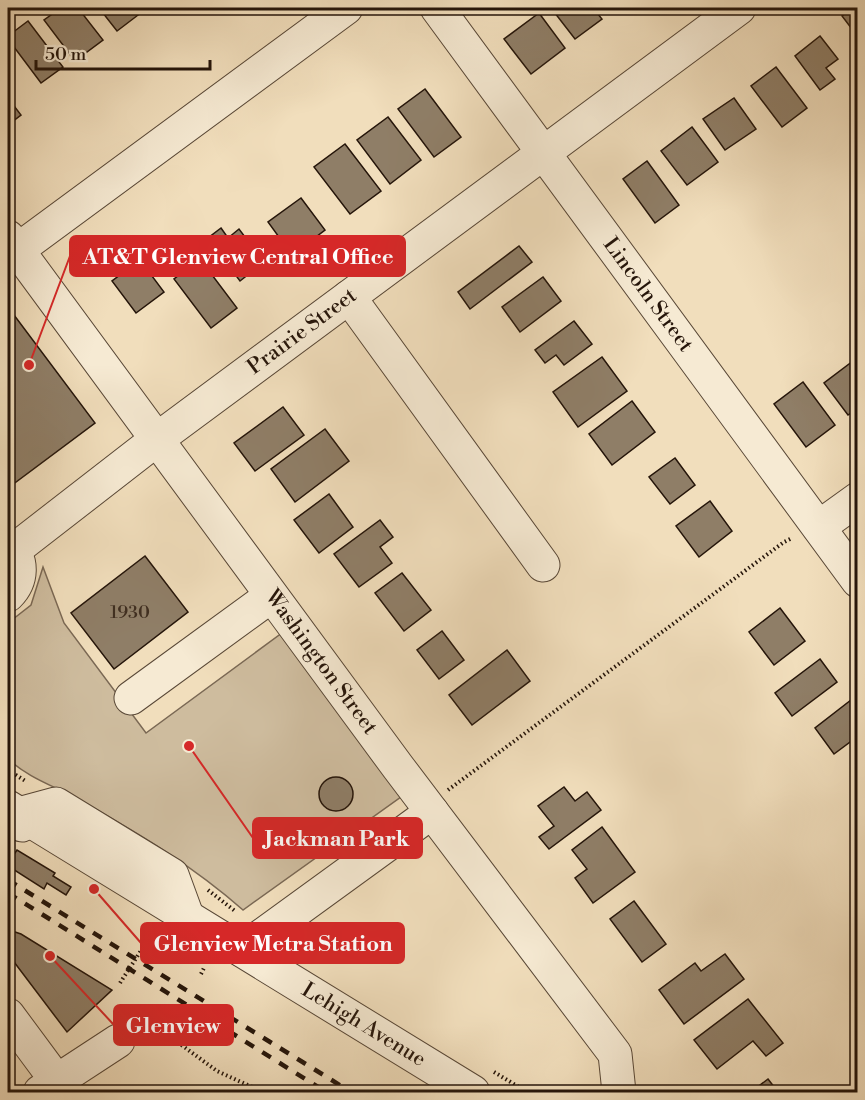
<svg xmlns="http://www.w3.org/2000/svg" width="865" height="1100" font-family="'Libre Bodoni',serif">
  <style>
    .green { fill: #cebc9e; stroke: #7a6854; stroke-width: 1.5 }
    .building { fill: #8f7e67; stroke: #25150a; stroke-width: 1.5 }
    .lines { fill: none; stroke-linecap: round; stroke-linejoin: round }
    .minor-casing { stroke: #584736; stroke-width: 35 }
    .path { stroke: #25150a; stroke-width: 4; stroke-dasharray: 1.5 3; stroke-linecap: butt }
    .minor { stroke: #f6ead3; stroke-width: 33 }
    .rail { stroke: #25150a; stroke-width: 4.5; stroke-dasharray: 10 10; stroke-linecap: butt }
    .labels { text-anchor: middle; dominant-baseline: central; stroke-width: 4.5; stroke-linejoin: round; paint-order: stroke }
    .number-label { font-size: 18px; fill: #402f21 }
    .street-label { font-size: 21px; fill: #25150a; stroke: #f6ead3 }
    .leader { fill: none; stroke: #d62828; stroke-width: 2 }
    .callout-dot { fill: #d62828; stroke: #f6ead3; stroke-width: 2 }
    .callout { fill: #d62828; stroke: #d62828; stroke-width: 2 }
    .callout-label { font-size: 22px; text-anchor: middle; font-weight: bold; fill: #fff }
  </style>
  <rect width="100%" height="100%" fill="#f1debc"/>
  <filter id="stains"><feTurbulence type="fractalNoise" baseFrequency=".00333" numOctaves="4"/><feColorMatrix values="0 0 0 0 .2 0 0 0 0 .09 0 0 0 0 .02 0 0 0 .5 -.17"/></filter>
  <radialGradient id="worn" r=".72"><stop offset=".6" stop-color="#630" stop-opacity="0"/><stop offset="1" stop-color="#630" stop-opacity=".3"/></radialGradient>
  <path class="green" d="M 43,567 L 64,623 L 146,733 L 286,630 L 405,794 L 243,910 C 193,866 141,835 83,802 C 58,787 31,780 8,759 L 8,623 L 31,605 Z"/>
  <g class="building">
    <polygon points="61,8 78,8 103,40 75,61 44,20"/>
    <polygon points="99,8 144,8 146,9 117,31"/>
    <polygon points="551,8 593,8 602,19 575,39"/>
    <polygon points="853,8 858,8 858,37 842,16"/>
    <polygon points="539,13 565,48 531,74 504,39"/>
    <polygon points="28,21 63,67 41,83 8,39 8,36"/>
    <polygon points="820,36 838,59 826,68 835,79 820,90 795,56"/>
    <polygon points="776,67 807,108 782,127 751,86"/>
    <polygon points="425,89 461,137 434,157 398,109"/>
    <polygon points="8,98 21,115 8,125"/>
    <polygon points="734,98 756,129 725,150 703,119"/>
    <polygon points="388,117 421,160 390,184 357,140"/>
    <polygon points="692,127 718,162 687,185 661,151"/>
    <polygon points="345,144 381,191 350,214 314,167"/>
    <polygon points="647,161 679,205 655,223 623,179"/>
    <polygon points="301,198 325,230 292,255 268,222"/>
    <polygon points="221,228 228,238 239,229 264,262 240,281 208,238"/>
    <polygon points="519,246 532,262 470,309 458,292"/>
    <polygon points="200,259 237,308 211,328 174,279"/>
    <polygon points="140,260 164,292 136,313 112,281"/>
    <polygon points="543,277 561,301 520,332 502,307"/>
    <polygon points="8,307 95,423 8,488"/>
    <polygon points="574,321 592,344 564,365 556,355 545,363 535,350"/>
    <polygon points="602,357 627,391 578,427 553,392"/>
    <polygon points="853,361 858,367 858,408 848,415 824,383"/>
    <polygon points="803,382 835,425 806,447 774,404"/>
    <polygon points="632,401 655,432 612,465 589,434"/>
    <polygon points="283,407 304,435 255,471 234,443"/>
    <polygon points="325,429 349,461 295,502 271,469"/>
    <polygon points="675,458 695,485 670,504 649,477"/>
    <polygon points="329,494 353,527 319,553 294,520"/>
    <polygon points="710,501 732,531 699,557 676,526"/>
    <polygon points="380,520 393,537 380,547 392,563 359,587 334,554"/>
    <polygon points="145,556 188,612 114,669 71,613"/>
    <polygon points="402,573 431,610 404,631 375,593"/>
    <polygon points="780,608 805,641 774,665 749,632"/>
    <polygon points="442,631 464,660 439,679 417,650"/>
    <polygon points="507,650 530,681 472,725 449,695"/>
    <polygon points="820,659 837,682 792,716 775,693"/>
    <polygon points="851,700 858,708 858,736 834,754 815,728"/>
    <circle cx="336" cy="794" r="17"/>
    <polygon points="564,787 575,801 587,792 601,810 549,849 539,837 554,826 538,806"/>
    <polygon points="602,827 635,872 593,903 575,878 587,869 572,850"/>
    <polygon points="8,848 15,853 17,850 55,873 53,876 71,887 66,895 47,883 44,889 8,866 10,861 8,859"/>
    <polygon points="634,901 666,944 642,962 610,919"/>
    <polygon points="9,930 21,934 112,990 67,1032 8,954"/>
    <polygon points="725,954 744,979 684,1024 659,990 695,963 701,971"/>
    <polygon points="748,999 783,1043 766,1056 753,1041 717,1069 694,1040"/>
    <polygon points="768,1079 778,1092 751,1092"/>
  </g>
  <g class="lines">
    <g class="minor-casing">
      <g id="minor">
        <path id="s1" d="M 437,8 L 858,581"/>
        <path id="s2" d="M 8,237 L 398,767 L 615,1054 L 619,1092"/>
        <polyline points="8,257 346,8"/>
        <polyline points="349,297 543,565"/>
        <polyline points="819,527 858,499"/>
        <path d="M 8,546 C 24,560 22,581 8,595"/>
        <path id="s3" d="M 13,551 L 156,440 L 739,8"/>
        <polyline points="131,698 271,596"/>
        <path id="s4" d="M 8,807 L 473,1092"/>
        <polyline points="22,825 19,814 56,804 172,875 187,916"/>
        <polyline points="242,950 432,812"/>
        <polyline points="8,1015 65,1092"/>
        <polyline points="40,1092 118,1041"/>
      </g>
    </g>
    <g class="path">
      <polyline points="8,770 27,782"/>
      <polyline points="448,790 784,542 792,538"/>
      <polyline points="208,890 235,911"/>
      <polyline points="201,974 204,968"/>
      <polyline points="120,983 151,935"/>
      <polyline points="145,1036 165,1033 217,1071 263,1092"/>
      <polyline points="494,1072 527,1092"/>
    </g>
    <use href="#minor" class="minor"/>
    <g class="rail">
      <polyline points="8,880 351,1092"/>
      <polyline points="8,893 326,1092"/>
    </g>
  </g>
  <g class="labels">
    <g class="number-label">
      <text x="130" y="612">1930</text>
    </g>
    <g class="street-label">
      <text stroke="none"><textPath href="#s1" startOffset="356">Lincoln Street</textPath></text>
      <text stroke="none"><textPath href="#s3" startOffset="363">Prairie Street</textPath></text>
      <text stroke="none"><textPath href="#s2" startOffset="528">Washington Street</textPath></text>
      <text stroke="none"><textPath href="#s4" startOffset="417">Lehigh Avenue</textPath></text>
    </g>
  </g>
  <path class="leader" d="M29 365L70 256M189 746L253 838M94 889L141 943M50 956L114 1025"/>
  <g class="callout-dot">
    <circle cx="29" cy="365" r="6"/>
    <circle cx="189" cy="746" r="6"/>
    <circle cx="94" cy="889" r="6"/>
    <circle cx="50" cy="956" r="6"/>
  </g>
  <g class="callout">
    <rect x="70" y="236" width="335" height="40" rx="6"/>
    <rect x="253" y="818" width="169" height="40" rx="6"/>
    <rect x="141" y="923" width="263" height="40" rx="6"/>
    <rect x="114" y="1005" width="119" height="40" rx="6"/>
  </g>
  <g class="callout-label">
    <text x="238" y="264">AT&amp;T Glenview Central Office</text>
    <text x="337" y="846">Jackman Park</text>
    <text x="273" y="951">Glenview Metra Station</text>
    <text x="173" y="1033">Glenview</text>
  </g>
  <rect width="865" height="1100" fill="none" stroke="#f1debc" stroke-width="30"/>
  <rect x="9" y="9" width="847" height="1082" fill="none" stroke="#25150a" stroke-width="3"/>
  <rect x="15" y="15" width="835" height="1070" fill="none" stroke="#25150a" stroke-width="1.5"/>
  <path d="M36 60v9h174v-9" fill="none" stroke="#25150a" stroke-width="3"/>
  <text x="45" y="60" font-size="18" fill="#25150a" stroke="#f6ead3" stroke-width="4.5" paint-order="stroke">50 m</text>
  <rect width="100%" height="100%" filter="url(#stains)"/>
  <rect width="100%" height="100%" fill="url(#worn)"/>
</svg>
